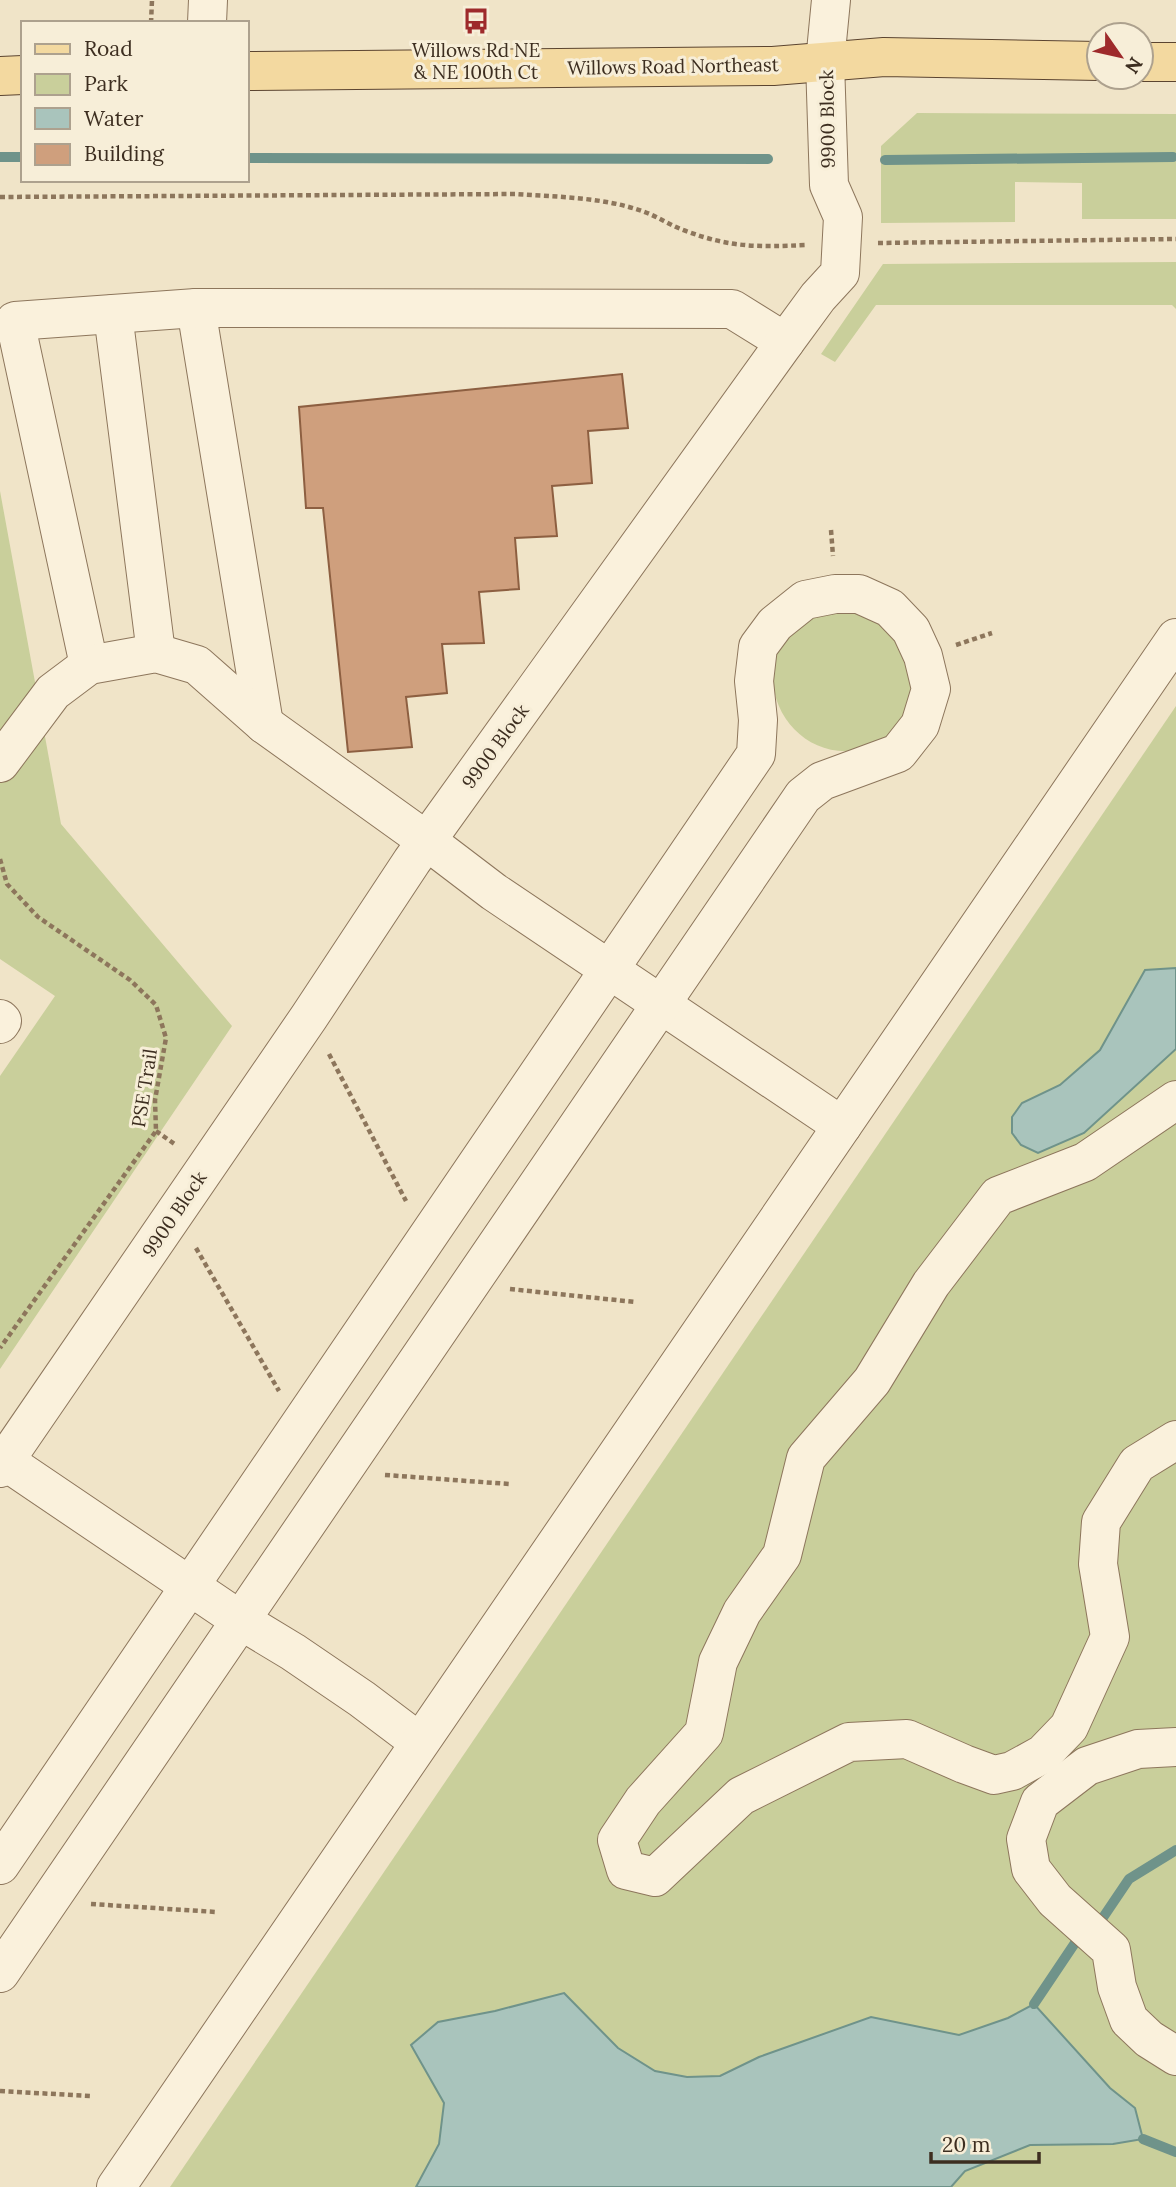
<svg xmlns="http://www.w3.org/2000/svg" width="1176" height="2187" font-family="Lora,serif">
  <style>
    .green { fill: #c9cf9b }
    .water { fill: #a9c4bc; stroke: #6f938a; stroke-width: 2 }
    .lines { fill: none; stroke-linecap: round; stroke-linejoin: round }
    .stream { stroke: #6f938a; stroke-width: 10 }
    .building { fill: #cf9f7d; stroke: #8d5f41; stroke-width: 2 }
    .minor-casing { stroke: #8d765c; stroke-width: 40 }
    .major-casing { stroke: #5b4430; stroke-width: 40 }
    .path { stroke: #8d765c; stroke-width: 4.5; stroke-dasharray: 5 3.5; stroke-linecap: butt }
    .minor { stroke: #faf1dc; stroke-width: 38 }
    .major { stroke: #f3d9a0; stroke-width: 38 }
    .labels { text-anchor: middle; dominant-baseline: central; stroke-width: 6; stroke-linejoin: round; paint-order: stroke }
    .poi-label { font-size: 19px; fill: #3d2e20; stroke: #f7eed8 }
    .street-label { font-size: 19px; fill: #3d2e20; stroke: #f7eed8 }
  </style>
  <rect width="100%" height="100%" fill="#f0e4c8"/>
  <g class="green">
    <polygon points="917,113 1176,114 1176,219 1082,219 1082,183 1015,182 1015,222 881,223 881,146"/>
    <polygon points="1176,262 1176,309 1172,305 876,305 835,362 821,354 883,264"/>
    <polygon points="0,491 61,824 232,1026 0,1369 0,1076 55,996 0,959"/>
    <path d="M 837,606 L 884,616 L 918,684 C 912,698 908,716 899,728 C 892,738 877,745 867,748 C 808,766 755,706 779,649 C 783,641 790,629 798,624 C 809,616 825,611 837,606 Z"/>
    <polygon points="1176,706 1176,2187 170,2187"/>
  </g>
  <g class="water">
    <polygon points="1176,968 1176,1049 1084,1133 1038,1153 1021,1145 1012,1133 1012,1117 1022,1103 1060,1085 1100,1050 1145,970"/>
    <polygon points="564,1993 618,2048 655,2071 687,2077 720,2076 759,2057 871,2017 959,2035 1008,2018 1034,2004 1110,2088 1135,2108 1143,2139 1113,2144 1030,2145 965,2171 951,2187 416,2187 439,2144 444,2103 411,2045 438,2022 495,2011"/>
  </g>
  <g class="lines">
    <g class="stream">
      <polyline points="0,157 23,157"/>
      <polyline points="247,158 768,159"/>
      <polyline points="885,160 1173,157"/>
      <polyline points="1094,1924 1102,1919 1129,1879 1176,1850"/>
      <polyline points="1034,2004 1081,1934"/>
      <polyline points="1143,2139 1176,2152"/>
    </g>
  </g>
  <polygon class="building" points="622,374 628,428 588,431 592,483 552,486 557,536 515,538 519,589 479,592 484,643 442,644 447,693 406,697 412,747 348,752 323,508 306,508 299,407"/>
  <g class="lines">
    <g class="minor-casing">
      <g id="minor">
        <polyline points="207,23 208,0"/>
        <polyline points="196,308 264,724"/>
        <polyline points="113,314 156,653"/>
        <polyline points="89,665 15,321 196,308 732,309 785,342"/>
        <polyline points="0,763 53,692 89,665 156,653 197,665 264,724 427,841 494,892 842,1126"/>
        <polyline points="0,1019 2,1021 0,1024"/>
        <polyline points="1176,1100 1085,1162 998,1196 931,1284 872,1381 806,1458 782,1555 742,1612 718,1662 704,1733 643,1801 617,1840 626,1870 655,1877 741,1796 849,1742 907,1739 964,1764 994,1775 1012,1771 1043,1754 1069,1727 1110,1637 1098,1564 1101,1522 1137,1464 1176,1440"/>
        <polyline points="5,1461 240,1620 293,1652 362,1699 419,1742"/>
        <polyline points="0,1468 309,1017 412,861 785,342 818,297 840,273 843,217 829,185 825,62 831,0"/>
        <polyline points="1176,1747 1138,1749 1087,1766 1040,1802 1026,1839 1031,1869 1055,1900 1111,1950 1117,1987 1129,2020 1149,2039 1176,2056"/>
        <polyline points="0,1865 756,754 758,720 754,681 758,647 775,624 805,600 835,594 859,594 890,608 911,630 923,656 931,689 920,725 898,753 822,781 803,796 0,1973"/>
        <polyline points="116,2187 1176,638"/>
      </g>
    </g>
    <g class="major-casing">
      <g id="major">
        <polyline points="1141,62 1176,62"/>
        <polyline points="247,71 773,66 884,57 1099,61"/>
        <polyline points="0,76 23,75"/>
      </g>
    </g>
    <g class="path">
      <polyline points="151,23 152,0"/>
      <path d="M 0,197 L 515,194 C 557,197 602,197 642,211 C 657,216 671,226 686,231 C 731,248 759,247 807,245"/>
      <polyline points="878,243 1176,239"/>
      <polyline points="831,530 833,556"/>
      <polyline points="956,645 992,633"/>
      <polyline points="0,859 7,884 38,917 130,980 156,1005 166,1038 155,1100 156,1131 0,1348"/>
      <polyline points="329,1054 406,1201"/>
      <polyline points="156,1131 176,1145"/>
      <polyline points="196,1248 279,1391"/>
      <polyline points="510,1289 635,1302"/>
      <polyline points="385,1475 509,1484"/>
      <polyline points="91,1904 216,1912"/>
      <polyline points="0,2091 90,2096"/>
    </g>
    <use href="#minor" class="minor"/>
    <use href="#major" class="major"/>
  </g>
  <defs>
    <g id="bus-bare" transform="scale(2.1)"><path d="M-5-6H5V4H4V6H2V4H-2V6H-4V4H-5ZM-3.5-4V0h7V-4ZM-3.5 1.2v1.5H-2V1.2ZM2 1.2v1.5H3.5V1.2Z" fill="#9e2a2b" stroke="#f7eed8" stroke-width="2.5" paint-order="stroke"/></g>
  </defs>
  <g fill-rule="evenodd">
    <use href="#bus-bare" x="476" y="21"/>
  </g>
  <g class="labels">
    <g class="poi-label">
      <text x="476" y="50">Willows Rd NE<tspan x="476" dy="22">&amp; NE 100th Ct</tspan></text>
    </g>
    <g class="street-label">
      <text transform="translate(673 66) rotate(-1)">Willows Road Northeast</text>
      <text transform="translate(827 119) rotate(-91)">9900 Block</text>
      <text transform="translate(495 746) rotate(-54)">9900 Block</text>
      <text transform="translate(144 1088) rotate(-81)">PSE Trail</text>
      <text transform="translate(174 1214) rotate(-56)">9900 Block</text>
    </g>
  </g>
  <rect x="21" y="21" width="228" height="161" fill="#f7eed8" stroke="#ada18e" stroke-width="2"/>
  <rect x="35" y="44" width="35" height="10" fill="#f3d9a0" stroke="#ada18e" stroke-width="2"/>
  <text x="84" y="56" font-size="21" fill="#3d2e20">Road</text>
  <rect x="35" y="74" width="35" height="21" fill="#c9cf9b" stroke="#ada18e" stroke-width="2"/>
  <text x="84" y="91" font-size="21" fill="#3d2e20">Park</text>
  <rect x="35" y="108" width="35" height="21" fill="#a9c4bc" stroke="#ada18e" stroke-width="2"/>
  <text x="84" y="126" font-size="21" fill="#3d2e20">Water</text>
  <rect x="35" y="144" width="35" height="21" fill="#cf9f7d" stroke="#ada18e" stroke-width="2"/>
  <text x="84" y="161" font-size="21" fill="#3d2e20">Building</text>
  <g transform="translate(1120 56) rotate(124)"><circle r="33" fill="#f7eed8" stroke="#ada18e" stroke-width="2"/>
  <path d="M0-5L12 26L0 18L-12 26Z" fill="#9e2a2b"/>
  <text y="-10" font-size="19" font-weight="bold" text-anchor="middle" fill="#3d2e20">N</text>
  </g>
  <path d="M931 2152v10h108v-10" fill="none" stroke="#3d2e20" stroke-width="3.5"/>
  <text x="942" y="2152" font-size="21" fill="#3d2e20" stroke="#f7eed8" stroke-width="5" paint-order="stroke">20 m</text>
</svg>
